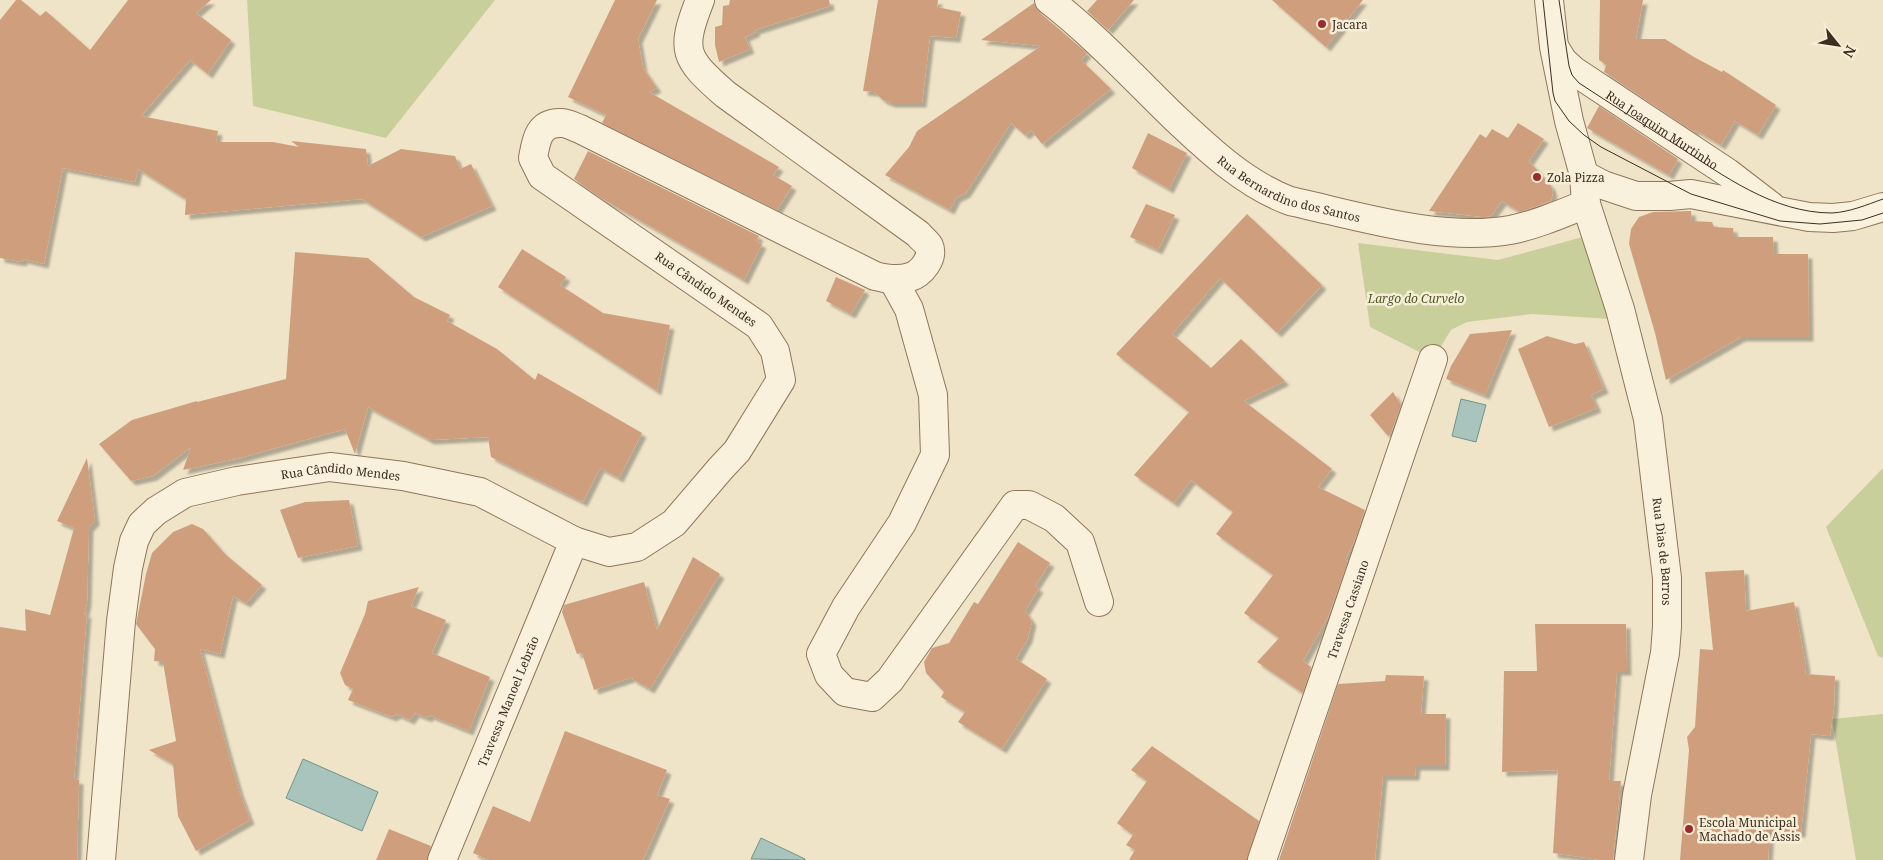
<svg xmlns="http://www.w3.org/2000/svg" width="1883" height="860" font-family="'Noto Serif',serif">
  <style>
    .green { fill: #c9cf9b }
    .water { fill: #a9c4bc; stroke: #6f938a }
    .building { fill: #cf9f7d; filter: url(#shadow) }
    .lines { fill: none; stroke-linecap: round; stroke-linejoin: round }
    .minor-casing { stroke: #8d765c; stroke-width: 30 }
    .minor { stroke: #faf1dc; stroke-width: 28 }
    .tram { stroke: #3d2e20; stroke-width: 1 }
    .poi-dot { fill: #9e2a2b; stroke: #f7eed8; stroke-width: 2 }
    .labels { text-anchor: middle; dominant-baseline: central; stroke-width: 5; stroke-linejoin: round; paint-order: stroke }
    .poi-label { font-size: 12px; fill: #3d2e20; stroke: #f7eed8; text-anchor: start }
    .street-label { font-size: 12px; fill: #3d2e20; stroke: #f7eed8 }
    .park-label { font-size: 12px; font-style: italic; fill: #4d5a26; stroke: #f7eed8 }
  </style>
  <defs>
    <filter id="shadow"><feDropShadow dx="4.5" dy="4.5" stdDeviation="1" flood-color="#0004"/></filter>
  </defs>
  <rect width="100%" height="100%" fill="#f0e4c8"/>
  <g class="green">
    <polygon points="247,0 495,0 386,138 253,106"/>
    <polygon points="1590,235 1610,319 1532,314 1467,322 1451,330 1433,359 1370,327 1358,243 1498,260"/>
    <polygon points="1883,468 1883,658 1878,656 1826,527"/>
    <polygon points="1883,714 1883,860 1856,860 1832,719"/>
  </g>
  <g class="water">
    <polygon points="1461,399 1486,405 1476,442 1452,436"/>
    <polygon points="303,759 378,792 362,831 286,798"/>
    <polygon points="761,838 805,859 805,860 751,859"/>
  </g>
  <g class="building">
    <polygon points="16,0 21,0 40,16 46,11 90,50 128,0 211,0 196,13 231,40 208,74 190,60 141,116 218,131 216,142 273,142 299,147 291,141 366,149 368,166 401,149 455,156 460,169 471,164 492,206 421,237 362,199 185,215 186,199 138,169 135,182 63,168 44,264 23,259 22,262 0,258 0,20"/>
    <polygon points="615,0 657,0 638,39 643,68 657,88 649,92 779,167 773,175 792,186 777,210 602,123 606,115 568,97"/>
    <polygon points="730,0 829,0 830,6 755,30 756,32 745,37 750,49 719,62 715,45 715,27 722,25 723,6 729,5"/>
    <polygon points="878,0 938,0 937,7 961,12 956,38 930,36 922,103 891,103 883,100 874,92 863,91"/>
    <polygon points="1097,0 1134,0 1108,30 1087,11"/>
    <polygon points="1272,0 1363,0 1326,47"/>
    <polygon points="1600,0 1643,0 1636,39 1665,39 1694,57 1722,72 1723,70 1776,105 1758,135 1735,121 1721,145 1695,130 1694,132 1604,72 1606,65 1599,60"/>
    <polygon points="1034,3 1039,12 1087,53 1081,60 1111,89 1042,144 1031,130 1025,135 1011,123 966,193 956,198 950,210 885,175 909,147 917,131 1041,46 981,40"/>
    <polygon points="1599,106 1678,159 1669,175 1587,128"/>
    <polygon points="1518,123 1544,139 1529,161 1551,186 1553,192 1551,201 1520,212 1502,201 1491,216 1483,217 1429,211 1480,134 1486,138 1492,129 1508,138"/>
    <polygon points="1148,133 1187,153 1169,189 1132,168"/>
    <polygon points="588,151 759,236 756,241 762,244 744,280 601,198 574,179"/>
    <polygon points="1146,204 1175,215 1158,250 1130,237"/>
    <polygon points="1691,211 1692,221 1712,222 1714,227 1733,228 1734,237 1773,237 1774,254 1808,254 1809,337 1741,337 1666,380 1655,333 1629,244 1631,229 1639,217 1653,212"/>
    <polygon points="1247,214 1322,285 1277,333 1220,278 1172,334 1211,368 1241,339 1285,381 1244,401 1332,469 1318,487 1365,510 1355,540 1345,560 1348,561 1328,617 1303,661 1311,667 1303,693 1257,662 1279,638 1244,613 1273,575 1216,534 1233,512 1191,480 1174,503 1134,475 1189,412 1116,354"/>
    <polygon points="522,249 566,277 560,285 603,313 670,325 657,391 498,287"/>
    <polygon points="295,252 368,258 414,297 450,315 447,321 497,349 535,380 538,373 642,433 619,478 600,468 583,502 491,457 488,437 430,440 368,407 355,454 345,429 236,459 183,470 191,447 153,476 131,481 99,444 132,420 197,401 197,402 286,379"/>
    <polygon points="836,277 865,290 851,314 826,301"/>
    <polygon points="1512,330 1485,395 1446,379 1451,366 1470,334"/>
    <polygon points="1547,336 1575,344 1584,342 1604,389 1591,395 1597,408 1549,427 1518,349"/>
    <polygon points="1393,392 1401,405 1391,433 1388,436 1370,415"/>
    <polygon points="87,458 95,521 89,527 87,602 84,615 87,612 74,779 79,780 77,860 0,860 0,627 26,631 25,609 50,615 74,528 57,521"/>
    <polygon points="349,500 358,546 298,558 280,510 305,502"/>
    <polygon points="192,524 203,529 225,554 262,585 246,603 233,596 220,654 200,649 228,753 239,791 250,820 196,851 178,816 173,764 149,750 176,741 163,662 154,661 155,649 136,624 146,574 152,553 173,532"/>
    <polygon points="1018,542 1050,563 1035,586 1039,588 1025,611 1032,621 1028,638 1016,659 1047,679 1002,749 958,722 965,712 941,697 944,692 926,673 924,662 932,648 949,643 974,602 978,604"/>
    <polygon points="693,557 720,574 650,689 632,679 633,677 594,690 582,653 577,654 562,612 564,605 644,582 657,630"/>
    <polygon points="1744,570 1746,611 1794,602 1806,667 1805,674 1835,676 1834,707 1830,736 1811,734 1801,833 1770,832 1768,860 1680,860 1689,750 1687,737 1695,727 1700,649 1713,650 1705,572"/>
    <polygon points="419,587 411,606 446,620 432,653 490,677 469,731 429,715 428,718 415,713 410,720 397,714 392,717 348,700 353,689 345,685 340,673 365,614 368,601"/>
    <polygon points="1535,624 1626,624 1627,671 1617,671 1609,781 1621,781 1613,860 1601,860 1553,853 1558,770 1502,772 1504,671 1537,671"/>
    <polygon points="1386,675 1424,676 1421,714 1446,714 1445,766 1416,766 1415,776 1383,776 1375,860 1279,860 1338,684 1385,681"/>
    <polygon points="565,731 667,770 657,795 670,799 643,860 489,860 473,853 493,806 530,822"/>
    <polygon points="1152,746 1259,821 1247,860 1129,860 1135,850 1126,845 1133,835 1117,823 1147,781 1131,770"/>
    <polygon points="389,829 431,846 427,860 376,860"/>
  </g>
  <g class="lines">
    <g class="minor-casing">
      <g id="minor">
        <path id="s1" d="M 1049,0 C 1094,35 1133,77 1174,117 C 1209,150 1245,184 1290,201 C 1359,216 1440,242 1510,230 C 1536,225 1561,214 1586,204"/>
        <path id="s2" d="M 1549,0 L 1554,47 L 1569,121 L 1584,175 L 1586,204 L 1620,309 L 1648,419 L 1667,578 L 1667,627 L 1665,653 L 1637,795 L 1629,860"/>
        <path id="s3" d="M 1555,48 L 1563,61 L 1574,71 L 1728,173 L 1771,206"/>
        <polyline points="1584,175 1603,185 1636,196 1669,196 1691,194 1809,217 1833,218 1853,216 1883,207"/>
        <polyline points="893,280 909,309 933,395 935,455 902,523 846,607 821,654 829,675 845,692 872,697 890,680 1015,505 1029,505 1054,518 1080,542 1099,602"/>
        <path id="s4" d="M 101,860 L 121,621 L 128,568 L 134,541 L 142,524 L 156,511 L 185,493 L 237,481 L 330,467 L 403,476 L 480,492 L 574,541 L 609,552 L 637,547 L 674,523 L 721,468 L 737,451 L 781,380 L 775,351 L 759,326 L 542,176 L 533,158 C 536,141 538,123 560,123 C 566,122 574,127 580,129 L 875,276 C 887,279 898,281 910,277 C 921,274 934,258 929,246 C 927,242 921,238 918,234 L 725,94 C 684,58 680,51 700,0"/>
        <path id="s5" d="M 442,860 L 574,541"/>
        <path id="s6" d="M 1262,860 L 1433,359"/>
      </g>
    </g>
    <use href="#minor" class="minor"/>
    <g class="tram">
      <polyline points="1543,0 1553,93 1555,101 1569,121 1584,135 1601,147 1691,194 1780,221 1820,224 1862,220 1883,213"/>
      <path d="M 1559,0 L 1569,66 L 1572,75 L 1579,83 C 1611,104 1644,125 1676,145 C 1723,175 1773,213 1832,213 C 1850,212 1866,205 1883,199"/>
    </g>
  </g>
  <g class="poi-dot">
    <circle cx="1322" cy="24" r="5"/>
    <circle cx="1537" cy="177" r="5"/>
    <circle cx="1689" cy="829" r="5"/>
  </g>
  <g class="labels">
    <g class="poi-label">
      <text x="1332" y="24">Jacara</text>
      <text x="1547" y="177">Zola Pizza</text>
      <text x="1699" y="822">Escola Municipal<tspan x="1699" dy="14">Machado de Assis</tspan></text>
    </g>
    <g class="street-label">
      <text stroke="none"><textPath href="#s3" startOffset="136">Rua Joaquim Murtinho</textPath></text>
      <text stroke="none"><textPath href="#s1" startOffset="310">Rua Bernardino dos Santos</textPath></text>
      <text transform="translate(706 289) rotate(35)">Rua Cândido Mendes</text>
      <text stroke="none"><textPath href="#s4" startOffset="551">Rua Cândido Mendes</textPath></text>
      <text stroke="none"><textPath href="#s2" startOffset="565">Rua Dias de Barros</textPath></text>
      <text stroke="none"><textPath href="#s6" startOffset="265">Travessa Cassiano</textPath></text>
      <text stroke="none"><textPath href="#s5" startOffset="172">Travessa Manoel Lebrão</textPath></text>
    </g>
    <g class="park-label">
      <text x="1416" y="298">Largo do Curvelo</text>
    </g>
  </g>
  <g transform="translate(1838 45) rotate(120)" stroke="#f7eed8" stroke-width="4" paint-order="stroke">
  <path d="M0-4L9 19L0 12L-9 19Z" fill="#3d2e20"/>
  <text y="-8" font-size="14" font-weight="bold" text-anchor="middle" fill="#3d2e20">N</text>
  </g>
</svg>
